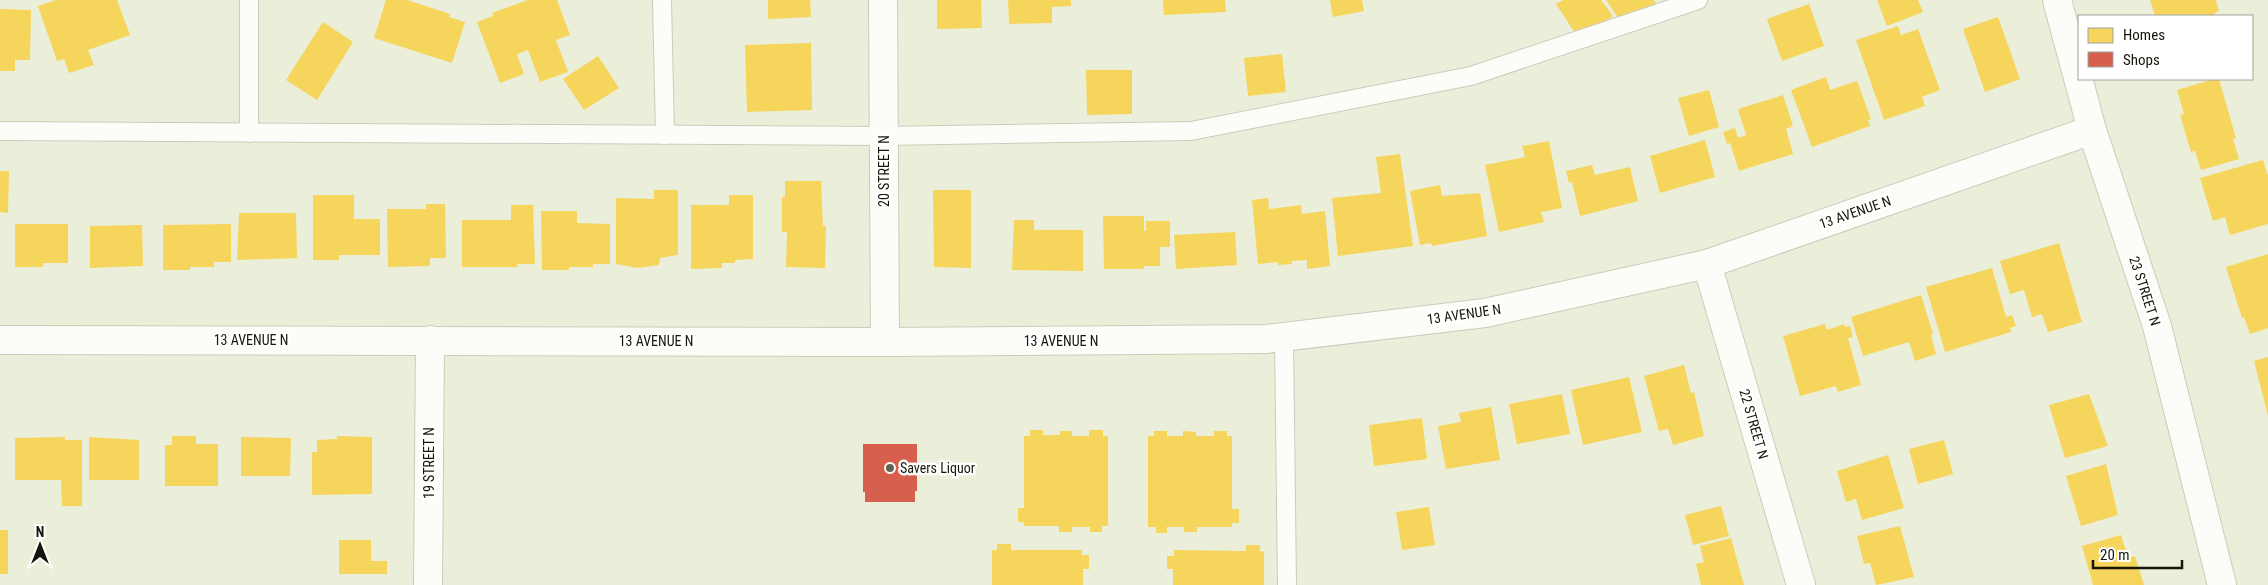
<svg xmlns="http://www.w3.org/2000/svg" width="2268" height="585" font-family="'Roboto Condensed',sans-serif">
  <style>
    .homes { fill: #f6d55c }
    .shops { fill: #d6604d }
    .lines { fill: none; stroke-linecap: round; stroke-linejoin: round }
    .lane-casing { stroke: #c9ccbb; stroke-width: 20 }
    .street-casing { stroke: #c9ccbb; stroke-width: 30 }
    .secondary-casing { stroke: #c9ccbb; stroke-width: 30 }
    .lane { stroke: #fcfdf9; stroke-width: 18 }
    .street { stroke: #fcfdf9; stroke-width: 28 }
    .secondary { stroke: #fcfdf9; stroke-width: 28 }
    .poi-dot { fill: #606252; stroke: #fff; stroke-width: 2 }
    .labels { text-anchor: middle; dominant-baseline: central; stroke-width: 5; stroke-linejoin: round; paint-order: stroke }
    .street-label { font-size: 14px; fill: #151609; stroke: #fff }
    .poi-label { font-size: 14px; fill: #151609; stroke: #fff; text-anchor: start }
  </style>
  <rect width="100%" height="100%" fill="#ebefda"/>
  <g class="homes">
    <polygon points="56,0 117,0 130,35 88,50 94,65 69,73 64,59 57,61 38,6"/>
    <polygon points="386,0 407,0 450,14 449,17 465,22 452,63 374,38"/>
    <polygon points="528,0 557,0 570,35 556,40 568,72 540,82 528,50 517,54 524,74 500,83 477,22 493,16 492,13"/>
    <polygon points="768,0 810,0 811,17 768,19"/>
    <polygon points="937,0 981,0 982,28 937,29"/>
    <polygon points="1008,0 1071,0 1071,6 1052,7 1052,23 1009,24"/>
    <polygon points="1163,0 1225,0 1226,12 1164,15"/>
    <polygon points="1330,0 1362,0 1364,11 1333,17"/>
    <polygon points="1563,0 1601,0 1613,16 1579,39 1556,4"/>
    <polygon points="1606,0 1654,0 1656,3 1623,25"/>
    <polygon points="1877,0 1918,0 1923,12 1887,26"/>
    <polygon points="2150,0 2216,0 2219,11 2214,13 2215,16 2155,16"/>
    <polygon points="1809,4 1824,46 1782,61 1767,19"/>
    <polygon points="0,9 31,10 30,60 15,60 15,71 0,71"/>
    <polygon points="1998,17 2020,79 1985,92 1963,29"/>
    <polygon points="323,22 353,42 317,100 286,80"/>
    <polygon points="1898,26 1901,35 1918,29 1940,90 1922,97 1925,106 1884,120 1856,40"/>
    <polygon points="811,43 812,110 747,112 745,45"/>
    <polygon points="1282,54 1286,92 1248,96 1244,58"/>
    <polygon points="598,56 619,88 584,110 563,79"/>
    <polygon points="1086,70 1132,70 1132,114 1087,115"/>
    <polygon points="1826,77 1830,90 1857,81 1871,119 1868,120 1870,126 1812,147 1791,90"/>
    <polygon points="2214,79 2219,79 2236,138 2233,139 2239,159 2201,170 2195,151 2191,152 2180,115 2184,114 2177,90"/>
    <polygon points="1709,90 1719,127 1689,136 1678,98"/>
    <polygon points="1783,95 1793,126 1786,129 1793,154 1739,171 1730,143 1727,144 1723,132 1735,128 1738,138 1746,135 1738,109"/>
    <polygon points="1705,140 1715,177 1660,193 1650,156"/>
    <polygon points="1549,141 1562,208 1541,212 1544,222 1499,232 1485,165 1525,157 1522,146"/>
    <polygon points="1400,154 1413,246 1338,256 1332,198 1381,193 1376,157"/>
    <polygon points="2263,160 2268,176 2268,224 2230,235 2225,217 2213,221 2200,178"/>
    <polygon points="1592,165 1595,175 1630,167 1638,201 1580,216 1572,182 1569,183 1566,171"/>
    <polygon points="0,171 9,171 8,213 0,212"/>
    <polygon points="785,181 821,181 823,226 826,226 825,268 786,267 787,232 782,232 782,197 785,197"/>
    <polygon points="1440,185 1442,196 1480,193 1487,236 1432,246 1431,243 1420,245 1410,191"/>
    <polygon points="654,190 678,190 678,255 660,258 659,265 637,268 616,264 616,198 654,199"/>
    <polygon points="933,190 971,190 971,268 934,267"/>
    <polygon points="313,195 354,195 354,219 380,219 380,255 339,255 339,260 313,260"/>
    <polygon points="729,195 753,195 753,259 735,260 735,263 722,263 722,268 691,269 691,205 729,205"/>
    <polygon points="1268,198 1269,209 1301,205 1302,214 1325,211 1330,266 1307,269 1307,260 1292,261 1292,264 1278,265 1278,262 1258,264 1252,200"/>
    <polygon points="426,204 445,204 446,258 430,258 430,266 388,267 387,209 426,209"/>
    <polygon points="511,205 533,205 535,264 517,264 517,267 462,267 462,220 511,220"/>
    <polygon points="541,211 577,211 577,223 610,224 610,264 593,264 593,267 569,267 569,270 542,270"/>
    <polygon points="239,213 296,213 297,258 237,260"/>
    <polygon points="1103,216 1144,216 1144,231 1146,231 1146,221 1170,221 1170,247 1160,247 1160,266 1144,266 1144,269 1104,269"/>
    <polygon points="1014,220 1034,220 1034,230 1083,230 1083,271 1012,270"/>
    <polygon points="15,224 68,224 68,263 43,263 43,267 15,267"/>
    <polygon points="231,224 231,262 214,262 214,267 190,267 190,270 163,270 163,225"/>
    <polygon points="142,225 143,266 90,268 90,226"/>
    <polygon points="1235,232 1237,265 1176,269 1174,235"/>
    <polygon points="2059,243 2082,322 2048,332 2042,314 2032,317 2024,290 2010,294 2000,261"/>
    <polygon points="2268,254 2268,328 2250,334 2244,317 2242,318 2226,267"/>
    <polygon points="1992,268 2006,317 2012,315 2016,326 2010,328 2011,332 1945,352 1926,287"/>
    <polygon points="1921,295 1933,334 1931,335 1936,354 1915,361 1909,342 1863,356 1851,317"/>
    <polygon points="1825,324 1827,330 1844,324 1845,327 1850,326 1853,337 1848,338 1861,385 1838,392 1836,386 1800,396 1783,336"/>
    <polygon points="2268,357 2268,416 2254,361"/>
    <polygon points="1684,365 1691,393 1694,392 1704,436 1673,445 1668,429 1659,431 1644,376"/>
    <polygon points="1629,377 1642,432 1583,445 1571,390"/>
    <polygon points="1562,394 1570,434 1517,444 1509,404"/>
    <polygon points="2089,394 2108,446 2065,458 2049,405"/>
    <polygon points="1491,407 1500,460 1446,469 1438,426 1461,422 1459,413"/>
    <polygon points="1422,418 1427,459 1374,466 1369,425"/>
    <polygon points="1030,430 1043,430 1043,435 1060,435 1060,431 1072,431 1072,436 1089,436 1089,430 1103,430 1103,436 1108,436 1108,526 1102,526 1102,532 1090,532 1090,527 1072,527 1072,532 1059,532 1059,526 1024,526 1024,522 1018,522 1018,508 1024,508 1024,436 1030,436"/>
    <polygon points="1154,431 1167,431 1167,436 1183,436 1183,431 1196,432 1196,436 1214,436 1214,431 1227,431 1227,436 1232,436 1232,509 1239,509 1239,523 1232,523 1232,527 1197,527 1197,532 1184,532 1184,527 1167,527 1167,533 1156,533 1156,527 1148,527 1148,436 1154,436"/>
    <polygon points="172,436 196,436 196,444 218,444 218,486 165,486 165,445 172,445"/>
    <polygon points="337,436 372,437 372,494 312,495 312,452 317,452 317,440 337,439"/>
    <polygon points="65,437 65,440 82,440 82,506 62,506 61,480 15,480 15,438"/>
    <polygon points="89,437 139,440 139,480 89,480"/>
    <polygon points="241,437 291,438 290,476 241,476"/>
    <polygon points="1944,440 1953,474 1918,484 1909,449"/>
    <polygon points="1888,455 1904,508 1862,520 1856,499 1846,502 1837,471"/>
    <polygon points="2106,464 2118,515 2081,526 2066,476"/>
    <polygon points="1721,506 1729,536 1693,545 1685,515"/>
    <polygon points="1429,507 1435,545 1402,550 1396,512"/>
    <polygon points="1900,526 1914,577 1876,585 1870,563 1864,564 1857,536"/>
    <rect x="0" y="530" width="8" height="44"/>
    <polygon points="2121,535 2128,558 2135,556 2144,585 2093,585 2082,546"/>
    <polygon points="1731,538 1744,585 1701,585 1696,564 1704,562 1700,546"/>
    <polygon points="339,540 371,540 371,561 387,561 387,574 339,574"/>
    <polygon points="997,544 1011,544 1011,550 1082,550 1082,555 1089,555 1089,569 1083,569 1083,585 992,585 992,550 997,550"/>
    <polygon points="1246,545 1260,545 1260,551 1264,552 1264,585 1173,585 1173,569 1167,569 1167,556 1174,556 1174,550 1246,551"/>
  </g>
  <polygon class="shops" points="863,444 917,444 917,491 915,491 915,502 865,502 865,492 863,492"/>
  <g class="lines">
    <g class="lane-casing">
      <g id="lane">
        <polyline points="662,0 665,135"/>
        <polyline points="0,131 884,136 1191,131 1471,76 1698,0"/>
        <polyline points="249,133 249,0"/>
        <polyline points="1284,337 1287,585"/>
      </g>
    </g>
    <g class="street-casing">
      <g id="street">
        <polyline points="883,0 885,342"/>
        <polyline points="1707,264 1801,585"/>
        <polyline points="0,340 885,342 1266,339 1485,313 1707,264 2092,130"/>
        <polyline points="428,585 430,340"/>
      </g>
    </g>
    <g class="secondary-casing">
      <polyline id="secondary" points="2057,0 2092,130 2157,326 2222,585"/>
    </g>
    <use href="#lane" class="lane"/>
    <use href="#street" class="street"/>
    <use href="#secondary" class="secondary"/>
  </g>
  <circle class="poi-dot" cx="890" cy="468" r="5"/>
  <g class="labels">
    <g class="street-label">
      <text transform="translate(884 171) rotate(-90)">20 STREET N</text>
      <text transform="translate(1855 212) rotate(-19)">13 AVENUE N</text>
      <text transform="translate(2145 291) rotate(72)">23 STREET N</text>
      <text transform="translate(1464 314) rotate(-8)">13 AVENUE N</text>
      <text x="251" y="340">13 AVENUE N</text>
      <text x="656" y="341">13 AVENUE N</text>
      <text x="1061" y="341">13 AVENUE N</text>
      <text transform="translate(1754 424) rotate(74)">22 STREET N</text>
      <text transform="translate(429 463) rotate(-90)">19 STREET N</text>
    </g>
    <g class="poi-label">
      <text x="900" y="468">Savers Liquor</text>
    </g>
  </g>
  <rect x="2078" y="15" width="175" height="65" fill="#ffffff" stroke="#a1a29d"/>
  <rect x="2088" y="28" width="25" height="15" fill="#f6d55c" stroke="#a1a29d"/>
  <text x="2123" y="40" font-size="15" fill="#151609">Homes</text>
  <rect x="2088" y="52" width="25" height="15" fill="#d6604d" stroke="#a1a29d"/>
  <text x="2123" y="65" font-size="15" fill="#151609">Shops</text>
  <g transform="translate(40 545)" stroke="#ffffff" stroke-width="4" paint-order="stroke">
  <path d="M0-4L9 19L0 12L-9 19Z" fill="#151609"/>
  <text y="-8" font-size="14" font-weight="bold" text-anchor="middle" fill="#151609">N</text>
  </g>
  <path d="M2093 560v8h89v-8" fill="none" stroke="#151609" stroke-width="2.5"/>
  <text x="2100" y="560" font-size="15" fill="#151609" stroke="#ffffff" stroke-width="4" paint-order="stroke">20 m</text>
</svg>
